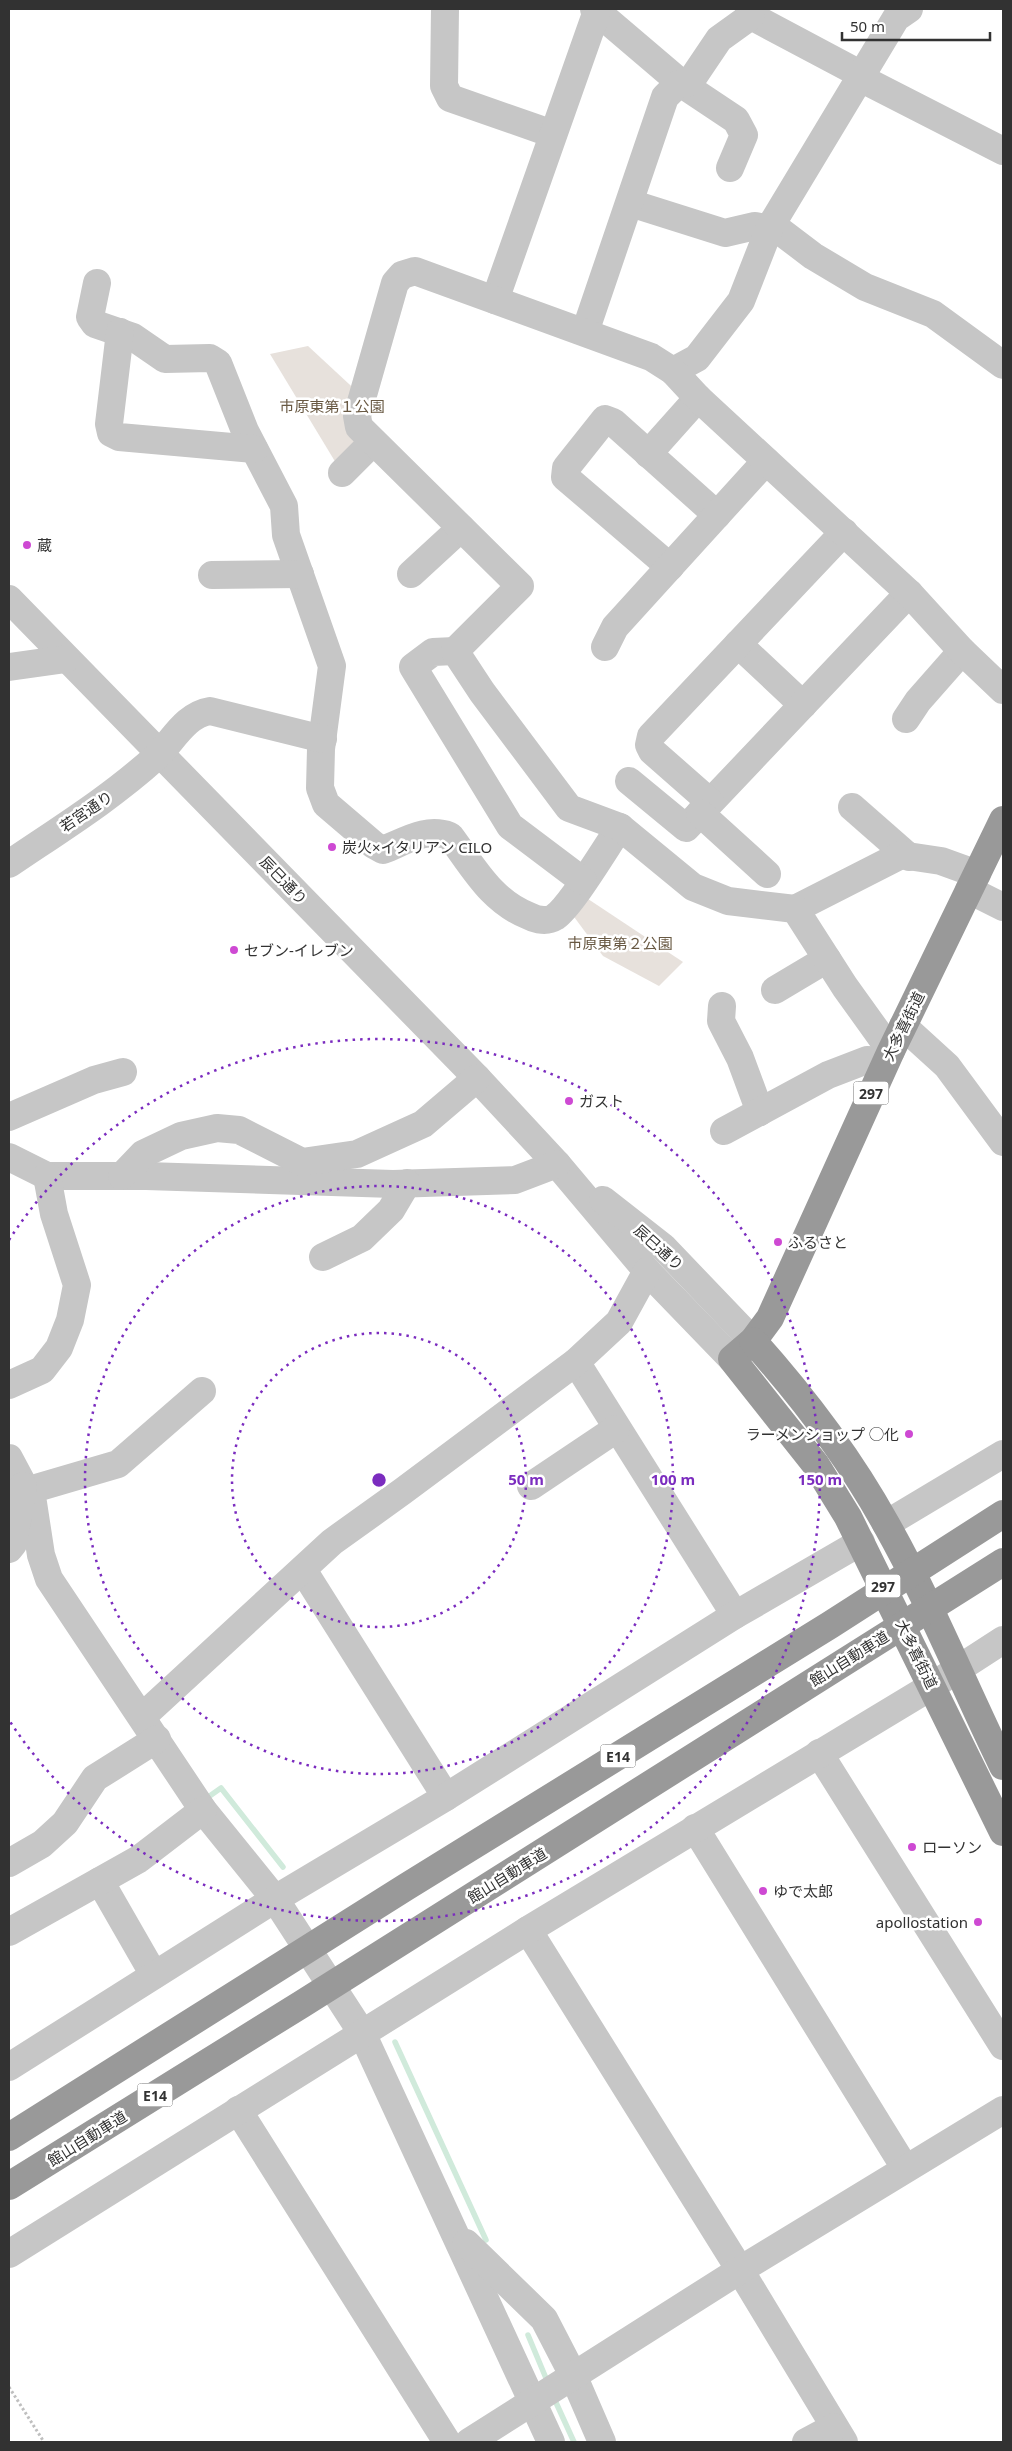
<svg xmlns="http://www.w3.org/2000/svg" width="1012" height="2451" font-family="'Noto Sans','Noto Sans JP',sans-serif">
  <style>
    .green { fill: #e7e1dc }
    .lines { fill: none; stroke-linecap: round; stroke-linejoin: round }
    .stream { stroke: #d0eadb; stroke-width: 5.5 }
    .path { stroke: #bfbfbf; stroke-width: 3; stroke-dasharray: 2.5 2.5; stroke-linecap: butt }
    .minor { stroke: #c6c6c6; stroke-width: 28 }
    .highway { stroke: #999; stroke-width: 28 }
    .ring { fill: none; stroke: #7b2cbf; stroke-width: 2.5; stroke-dasharray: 2.5 5 }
    .poi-dot { fill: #ce49d3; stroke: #fff; stroke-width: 2 }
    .labels { text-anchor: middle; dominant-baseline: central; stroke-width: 5; stroke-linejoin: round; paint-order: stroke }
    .shield { fill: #fff; stroke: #707070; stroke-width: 1 }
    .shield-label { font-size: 14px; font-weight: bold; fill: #323232 }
    .park-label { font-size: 15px; fill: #695943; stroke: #fff }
    .poi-label { font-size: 15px; fill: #323232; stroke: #fff; text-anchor: start }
    .street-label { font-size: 15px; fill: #323232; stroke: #fff }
    .centre { fill: #7b2cbf; stroke: #fff; stroke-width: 2.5 }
    .ring-label { font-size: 15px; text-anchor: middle; font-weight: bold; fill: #7b2cbf; stroke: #fff; stroke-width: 5; stroke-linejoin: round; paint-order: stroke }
  </style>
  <rect width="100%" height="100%" fill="#fff"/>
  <g class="green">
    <polygon points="308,346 363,397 373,442 342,473 270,354"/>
    <polygon points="576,891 683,962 659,986 603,956 566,906"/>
  </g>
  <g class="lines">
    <g class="stream">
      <polyline points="204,1800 221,1788 283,1867"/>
      <polyline points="395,2042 486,2240"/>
      <polyline points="528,2335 548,2383"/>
      <polyline points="553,2396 574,2442"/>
    </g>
    <polyline class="path" points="9,2387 44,2442"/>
    <g class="minor">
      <polyline points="445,9 444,86 450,98 553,134"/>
      <polyline points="594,9 682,84 736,120 744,135 730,168"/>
      <polyline points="751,16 862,75 870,83 1003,151"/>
      <polyline points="630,203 725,233 755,226 780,231 813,256 865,287 933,314 1003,365"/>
      <path d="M 97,283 L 90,317 L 95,324 L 133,337 L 165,359 L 210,358 L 218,363 L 245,431 L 284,506 L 286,535 L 332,666 L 321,749 L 320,788 L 326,804 L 374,845 L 383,850 C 406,841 426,827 450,836 C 474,868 491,901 529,916 C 537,920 547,922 555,917 C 572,905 606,847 620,827"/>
      <polyline points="495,300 597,11"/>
      <polyline points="120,332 109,424 111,433 119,437 254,449"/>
      <polyline points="585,332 665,97 677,85 690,82 719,39 751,16 749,9"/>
      <polyline points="673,371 697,358 741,301 770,227 896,18 909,9"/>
      <polyline points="648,454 698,398"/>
      <polyline points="342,473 373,442"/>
      <polyline points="670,567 565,477 566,468 605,419 613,422 717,515"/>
      <polyline points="411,574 461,528"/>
      <polyline points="212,575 300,574"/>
      <polyline points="9,599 477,1078 557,1164 647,1271 732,1359"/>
      <polyline points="738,644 803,705"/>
      <polyline points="605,647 615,627 766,461"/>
      <polyline points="455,651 433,652 413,667 510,826 583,881"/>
      <polyline points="9,667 66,659"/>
      <polyline points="906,719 918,701 962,651"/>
      <polyline points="629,781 686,828 909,593"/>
      <polyline points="710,802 652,751 649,745 651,736 844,532"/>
      <polyline points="852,807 909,857"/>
      <polyline points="700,813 767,874"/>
      <path d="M 9,864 C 59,830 111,798 156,757 C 173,741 185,715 210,711 L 323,739"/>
      <polyline points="969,890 1003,907"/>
      <polyline points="795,909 901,855 941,861 977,874"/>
      <polyline points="775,990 827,959"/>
      <polyline points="722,1006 721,1021 740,1058 760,1112"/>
      <polyline points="903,1026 947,1066 1003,1142"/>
      <polyline points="891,1051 845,987 795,909 728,901 693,887 620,827 569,808 482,692 455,651 520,586 359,427 357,416 395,283 402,275 415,271 651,357 673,371 698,398 909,593 962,651 1003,690"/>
      <polyline points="9,1117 94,1080 123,1072"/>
      <polyline points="724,1131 828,1075 867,1060 886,1061"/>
      <polyline points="9,1157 47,1176 146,1176 393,1184 515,1180 557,1164"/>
      <polyline points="122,1176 143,1154 181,1136 217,1128 239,1130 302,1162 357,1154 423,1124 477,1078"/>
      <polyline points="603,1200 663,1247 753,1341"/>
      <polyline points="323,1257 362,1238 391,1210 407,1183"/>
      <polyline points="576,1362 735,1615"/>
      <polyline points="9,1385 42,1370 59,1348 70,1320 77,1285 54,1214 47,1176"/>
      <polyline points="9,1458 33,1503 41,1555 49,1579 203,1810 275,1899 362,2033 551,2442"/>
      <polyline points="531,1486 616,1429"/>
      <polyline points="26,1491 118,1464 202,1391"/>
      <polyline points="886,1524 1003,1454"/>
      <polyline points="9,1549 13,1544 23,1486"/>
      <polyline points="303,1570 446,1797"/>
      <polyline points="143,1716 332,1542 403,1491 576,1362 619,1322 647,1271"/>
      <polyline points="819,1753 1003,2046"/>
      <polyline points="695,1828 905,2168"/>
      <polyline points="9,1863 42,1844 65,1823 95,1778 157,1739"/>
      <polyline points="100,1881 154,1975"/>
      <polyline points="528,1930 740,2270 844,2442"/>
      <polyline points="9,1932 139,1859 203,1810"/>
      <polyline points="9,2067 275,1899 446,1797 735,1615 861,1542"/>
      <polyline points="238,2110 447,2442"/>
      <polyline points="466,2243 544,2319 573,2375 602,2442"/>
      <polyline points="9,2254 528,1930 932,1686 1003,1640"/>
      <polyline points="469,2442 740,2270 1003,2110"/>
      <polyline points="806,2442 834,2427"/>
    </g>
    <g class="highway">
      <polyline points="1003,820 891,1051 770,1318 753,1341 732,1359 816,1465 848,1517 1003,1832"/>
      <path d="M 753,1341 C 804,1398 849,1457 886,1524 C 930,1602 964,1686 1003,1766"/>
      <polyline points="9,2137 406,1887 830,1625 1003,1514"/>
      <polyline points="9,2186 302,2004 1003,1562"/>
    </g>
  </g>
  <g class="ring">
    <circle cx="379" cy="1480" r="147"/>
    <circle cx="379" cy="1480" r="294"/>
    <path d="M9 1240A441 441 0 1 1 9 1720"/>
  </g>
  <g class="poi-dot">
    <circle cx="27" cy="545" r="5"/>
    <circle cx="332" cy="847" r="5"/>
    <circle cx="234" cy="950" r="5"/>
    <circle cx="569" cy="1101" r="5"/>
    <circle cx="778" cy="1242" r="5"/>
    <circle cx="909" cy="1434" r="5"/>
    <circle cx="912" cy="1847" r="5"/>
    <circle cx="763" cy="1891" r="5"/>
    <circle cx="978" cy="1922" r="5"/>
  </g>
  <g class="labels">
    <g class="shield">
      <rect x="853.5" y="1081.5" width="35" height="23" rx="4"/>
      <rect x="865.5" y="1574.5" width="35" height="23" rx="4"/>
      <rect x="600.5" y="1744.5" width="35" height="23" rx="4"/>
      <rect x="137.5" y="2083.5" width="35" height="23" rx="4"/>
    </g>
    <g class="shield-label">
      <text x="871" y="1093">297</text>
      <text x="883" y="1586">297</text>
      <text x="618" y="1756">E14</text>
      <text x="155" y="2095">E14</text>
    </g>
    <g class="park-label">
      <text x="332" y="406">市原東第１公園</text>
      <text x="620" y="943">市原東第２公園</text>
    </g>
    <g class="poi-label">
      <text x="37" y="545">蔵</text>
      <text x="342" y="847">炭火×イタリアン CILO</text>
      <text x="244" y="950">セブン-イレブン</text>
      <text x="579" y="1101">ガスト</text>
      <text x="788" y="1242">ふるさと</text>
      <text x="899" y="1434" text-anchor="end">ラーメンショップ ◯化</text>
      <text x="922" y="1847">ローソン</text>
      <text x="773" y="1891">ゆで太郎</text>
      <text x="968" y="1922" text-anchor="end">apollostation</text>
    </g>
    <g class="street-label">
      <text transform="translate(86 811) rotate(-34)">若宮通り</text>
      <text transform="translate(284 880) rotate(46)">辰巳通り</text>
      <text transform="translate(903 1026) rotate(-64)">大多喜街道</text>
      <text transform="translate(659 1247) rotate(42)">辰巳通り</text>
      <text transform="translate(917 1654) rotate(64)">大多喜街道</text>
      <text transform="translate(849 1658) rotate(-32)">館山自動車道</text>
      <text transform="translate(507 1875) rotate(-32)">館山自動車道</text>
      <text transform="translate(87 2138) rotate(-32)">館山自動車道</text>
    </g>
  </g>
  <circle cx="379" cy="1480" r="8" class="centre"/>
  <g class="ring-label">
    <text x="526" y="1485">50 m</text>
    <text x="673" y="1485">100 m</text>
    <text x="820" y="1485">150 m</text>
  </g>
  <rect width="1012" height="2451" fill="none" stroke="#323232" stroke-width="20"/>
  <path d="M842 32v8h148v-8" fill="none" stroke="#323232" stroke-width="2.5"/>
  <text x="850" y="32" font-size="15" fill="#323232" stroke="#ffffff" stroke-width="4" paint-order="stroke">50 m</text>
</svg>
